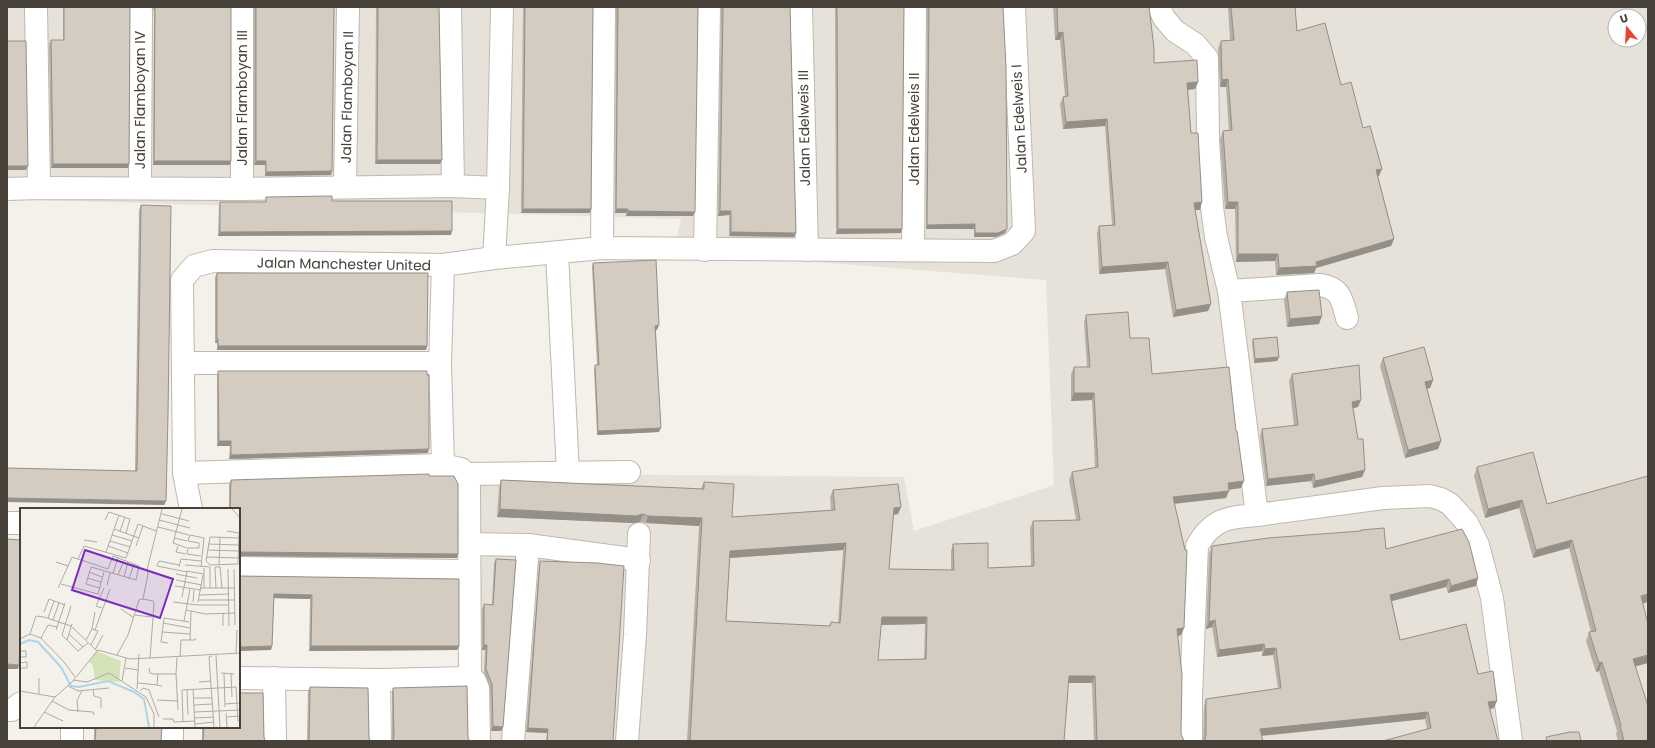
<svg xmlns="http://www.w3.org/2000/svg" width="1655" height="748" font-family="Poppins,sans-serif">
  <style>
    .residential { fill: #e7e2d9; fill-rule: evenodd }
    .lines { fill: none; stroke-linecap: round; stroke-linejoin: round }
    .minor-casing { stroke: #beb8ae; stroke-width: 24 }
    .minor { stroke: #fff; stroke-width: 22 }
    .wall { fill: #b6afa6; fill-rule: evenodd }
    .shaded-wall { fill: #948f87 }
    .building { fill: #d4ccc1; stroke: #948f87; fill-rule: evenodd }
    .labels { text-anchor: middle; dominant-baseline: central; stroke-width: 3; stroke-linejoin: round; paint-order: stroke }
    .street-label { font-size: 14px; fill: #474139; stroke: #fff }
    .inset-river { fill: none; stroke: #aed4e9; stroke-width: 2 }
    .inset-road { fill: none; stroke: #afaba4; stroke-width: 1 }
    .view { fill: #7b2cbf; fill-opacity: 0.15; stroke: #7b2cbf; stroke-width: 2 }
    .inset-edge { fill: none; stroke: #474139; stroke-width: 2 }
  </style>
  <rect width="100%" height="100%" fill="#f4f1eb"/>
  <path class="residential" d="M 7,7 L 1648,7 L 1648,741 L 472,741 L 466,473 L 904,477 L 914,531 L 1054,485 L 1046,280 L 674,251 L 681,219 L 7,199 ZM 1615,16 L 1639,16 L 1639,40 L 1615,40 Z"/>
  <g class="lines">
    <g class="minor-casing">
      <g id="minor">
        <polyline points="36,7 39,188"/>
        <polyline points="242,7 242,189"/>
        <polyline points="450,7 453,186"/>
        <polyline points="801,7 807,250"/>
        <path d="M 1159,7 L 1164,18 L 1175,31 L 1195,44 L 1207,58 L 1208,139 L 1212,207 L 1216,237 L 1229,291 L 1257,515 C 1228,517 1212,519 1197,546 L 1191,696 L 1191,741"/>
        <polyline points="345,187 348,7"/>
        <polyline points="140,188 141,11"/>
        <polyline points="7,189 39,188 242,189 453,186 498,188"/>
        <polyline points="602,248 604,7"/>
        <polyline points="705,250 709,7"/>
        <polyline points="913,250 915,7"/>
        <polyline points="557,253 568,473"/>
        <polyline points="494,258 498,188 502,7"/>
        <path d="M 1229,291 L 1320,285 C 1341,288 1342,300 1347,318"/>
        <polyline points="184,363 440,363"/>
        <polyline points="184,473 443,465"/>
        <polyline points="464,474 629,472"/>
        <polyline points="191,509 184,473 182,280 194,266 213,261 443,265 494,258 602,248 994,251 1012,244 1024,231 1014,7"/>
        <polyline points="1257,515 1383,498 1430,496 1441,499 1450,504 1467,523 1478,545 1492,598 1511,741"/>
        <polyline points="7,523 21,523"/>
        <polyline points="469,544 528,545 639,560"/>
        <polyline points="239,568 469,571"/>
        <polyline points="239,678 379,680 470,678 469,485 461,469 443,465 440,363 443,265"/>
        <polyline points="274,678 275,741"/>
        <polyline points="470,678 475,681 478,688 479,741"/>
        <polyline points="379,680 380,741"/>
        <polyline points="7,710 12,710 21,703"/>
        <polyline points="72,741 72,727"/>
        <polyline points="172,741 172,727"/>
        <polyline points="513,741 528,545"/>
        <polyline points="627,741 635,635 639,534"/>
      </g>
    </g>
    <use href="#minor" class="minor"/>
  </g>
  <g class="wall">
    <polygon points="63,7 130,7 129,164 128,168 51,168 49,44 51,40 63,40"/>
    <polygon points="152,7 231,7 231,161 230,165 153,165 154,11"/>
    <polygon points="254,7 334,7 332,171 331,175 265,176 265,165 254,165"/>
    <polygon points="376,7 439,7 442,160 440,164 375,164"/>
    <polygon points="523,7 593,7 590,213 521,213"/>
    <polygon points="616,7 698,7 693,216 626,216 626,213 615,213"/>
    <polygon points="721,7 790,7 796,233 794,237 729,236 729,215 718,216"/>
    <polygon points="835,7 904,7 901,233 836,234"/>
    <polygon points="927,7 1003,7 1005,233 996,237 974,237 974,229 926,229"/>
    <polygon points="1053,7 1149,7 1154,63 1198,82 1195,89 1188,90 1191,133 1200,210 1195,210 1211,304 1208,311 1173,317 1165,269 1099,274 1097,233 1099,226 1112,225 1105,126 1063,129 1060,104 1063,97 1065,97 1060,40 1055,40"/>
    <polygon points="1228,7 1295,7 1297,31 1341,85 1363,128 1379,176 1378,176 1394,239 1391,246 1316,268 1314,273 1276,275 1275,261 1236,262 1235,209 1225,209 1220,139 1223,131 1229,131 1226,87 1220,87 1218,48 1221,41 1230,40"/>
    <polygon points="266,197 332,201 451,235 218,236 219,206 220,202 265,202"/>
    <polygon points="141,205 166,501 164,505 135,471 139,210"/>
    <polygon points="593,263 657,330 656,330 659,432 597,435 594,369 595,365 597,365 592,267"/>
    <polygon points="217,273 427,346 426,350 217,350 217,343 215,343 215,277"/>
    <polygon points="1287,292 1319,324 1287,327 1284,300"/>
    <path d="M 1086,315 L 1130,338 L 1152,374 L 1241,488 L 1228,490 L 1226,498 L 1174,504 L 1184,628 L 1181,635 L 1178,636 L 1181,734 L 1184,741 L 1094,741 L 1092,683 L 1068,683 L 1064,741 L 687,741 L 699,526 L 646,523 L 640,522 L 633,523 L 497,517 L 499,487 L 501,480 L 701,489 L 704,482 L 732,517 L 831,510 L 830,497 L 833,490 L 901,507 L 898,514 L 893,515 L 889,569 L 951,570 L 951,551 L 953,544 L 988,568 L 1031,566 L 1030,528 L 1033,521 L 1076,520 L 1069,480 L 1072,472 L 1095,468 L 1092,400 L 1071,401 L 1071,374 L 1074,367 L 1087,367 L 1084,322 ZM 843,550 L 838,623 L 831,622 L 829,626 L 726,621 L 730,558 ZM 925,624 L 924,659 L 878,660 L 881,625 Z"/>
    <polygon points="1253,339 1279,357 1277,361 1254,363 1252,343"/>
    <polygon points="1383,358 1433,380 1430,388 1427,388 1441,441 1438,449 1405,458 1380,366"/>
    <polygon points="218,371 428,453 229,459 230,446 217,446 217,376"/>
    <polygon points="1292,374 1358,407 1353,408 1358,439 1365,470 1362,477 1313,488 1311,481 1266,486 1260,436 1262,429 1294,426 1289,381"/>
    <polygon points="1477,467 1547,504 1643,603 1635,666 1648,741 1618,741 1616,734 1617,731 1599,671 1596,672 1586,641 1589,632 1591,632 1569,548 1533,558 1519,508 1485,518 1474,476"/>
    <polygon points="429,476 458,554 457,558 239,556 239,509 229,509 229,484 231,480"/>
    <polygon points="1361,530 1386,549 1476,586 1448,593 1446,587 1392,601 1400,640 1478,674 1494,708 1427,729 1425,719 1262,736 1203,741 1204,707 1206,699 1278,688 1273,655 1262,656 1262,651 1217,657 1212,627 1206,629 1209,554 1212,546 1360,531"/>
    <polygon points="496,559 503,727 501,731 491,731 490,688 484,673 485,650 482,650 482,609 484,604 492,605 494,563"/>
    <polygon points="540,561 613,741 546,741 547,733 526,732 539,565"/>
    <polygon points="240,576 459,579 459,646 457,650 309,651 310,599 274,598 272,646 271,650"/>
    <polygon points="310,687 369,737 370,741 307,741 308,691"/>
    <polygon points="393,688 468,737 469,741 392,741 392,692"/>
    <polygon points="94,727 162,727 161,741 94,741"/>
    <polygon points="202,727 239,727 264,737 265,741 202,741"/>
  </g>
  <g class="shaded-wall">
    <polygon points="1063,32 1060,40 1055,40 1058,33"/>
    <polygon points="1228,79 1226,87 1220,87 1222,80"/>
    <polygon points="1198,82 1195,89 1185,90 1187,83"/>
    <polygon points="1107,119 1105,126 1063,129 1066,122"/>
    <polygon points="377,160 442,160 440,164 375,164"/>
    <polygon points="154,161 231,161 230,165 153,165"/>
    <polygon points="256,161 266,161 265,165 254,165"/>
    <polygon points="53,164 129,164 128,168 51,168"/>
    <polygon points="7,166 28,166 26,170 7,170"/>
    <polygon points="1382,169 1379,176 1374,178 1376,170"/>
    <polygon points="332,171 331,175 265,176 266,172"/>
    <polygon points="1202,202 1200,210 1191,210 1194,203"/>
    <polygon points="1228,202 1238,202 1235,209 1225,209"/>
    <polygon points="523,209 591,209 590,213 521,213"/>
    <polygon points="616,209 628,209 626,213 615,213"/>
    <polygon points="628,211 695,212 693,216 626,216"/>
    <polygon points="720,211 731,211 729,215 718,216"/>
    <polygon points="975,224 974,229 926,229 927,225"/>
    <polygon points="838,229 902,229 901,233 836,234"/>
    <polygon points="1007,229 1005,233 996,237 974,237 975,233"/>
    <polygon points="452,231 451,235 218,236 220,232"/>
    <polygon points="731,232 796,233 794,237 729,236"/>
    <polygon points="1394,239 1391,246 1316,268 1314,273 1276,275 1279,268 1316,262"/>
    <polygon points="1238,254 1278,254 1275,261 1236,262"/>
    <polygon points="1168,262 1165,269 1099,274 1102,267"/>
    <polygon points="1211,304 1208,311 1173,317 1176,310"/>
    <polygon points="1322,316 1319,324 1287,327 1290,319"/>
    <polygon points="659,325 657,330 654,330 655,326"/>
    <polygon points="217,339 218,339 217,343 215,343"/>
    <polygon points="218,346 427,346 426,350 217,350"/>
    <polygon points="1279,357 1277,361 1254,363 1255,359"/>
    <polygon points="1433,380 1430,388 1422,390 1425,382"/>
    <polygon points="1074,393 1094,393 1092,400 1071,401"/>
    <polygon points="1361,400 1358,407 1350,409 1352,402"/>
    <polygon points="661,428 659,432 597,435 598,431"/>
    <polygon points="219,441 231,441 230,446 217,446"/>
    <polygon points="1441,441 1438,449 1405,458 1408,450"/>
    <polygon points="429,449 428,453 229,459 231,455"/>
    <polygon points="1365,470 1362,477 1313,488 1315,481"/>
    <polygon points="1314,474 1311,481 1266,486 1268,479"/>
    <polygon points="1244,481 1241,488 1225,490 1228,483"/>
    <polygon points="1229,491 1226,498 1170,504 1173,497"/>
    <polygon points="7,498 166,501 164,505 7,502"/>
    <polygon points="1522,500 1519,508 1485,518 1488,509"/>
    <polygon points="901,507 898,514 891,515 894,508"/>
    <polygon points="500,509 643,514 640,522 633,523 497,517"/>
    <polygon points="648,516 702,518 699,526 646,523"/>
    <polygon points="1572,540 1569,548 1533,558 1536,550"/>
    <polygon points="846,543 843,550 728,558 730,551"/>
    <polygon points="241,551 458,554 457,558 239,556 239,552"/>
    <polygon points="1478,578 1476,586 1448,593 1451,586"/>
    <polygon points="1449,579 1446,587 1388,602 1390,595"/>
    <polygon points="274,594 312,595 310,599 272,598"/>
    <polygon points="1648,594 1648,602 1638,605 1641,596"/>
    <polygon points="882,617 927,617 925,624 879,625"/>
    <polygon points="1215,620 1212,627 1206,629 1209,622"/>
    <polygon points="1184,628 1181,635 1174,637 1177,629"/>
    <polygon points="1264,644 1262,651 1217,657 1219,650"/>
    <polygon points="484,645 487,645 485,650 482,650"/>
    <polygon points="272,646 271,650 239,651 239,647"/>
    <polygon points="311,646 459,646 457,650 309,651"/>
    <polygon points="1276,648 1273,655 1262,656 1265,649"/>
    <polygon points="1648,655 1648,663 1630,668 1633,659"/>
    <polygon points="1602,662 1599,671 1596,672 1599,663"/>
    <polygon points="7,664 19,665 18,669 7,669"/>
    <polygon points="1069,676 1095,676 1092,683 1066,683"/>
    <polygon points="1497,701 1494,708 1485,710 1488,702"/>
    <polygon points="1428,712 1425,719 1258,736 1260,729"/>
    <polygon points="493,726 503,727 501,731 491,731"/>
    <polygon points="528,728 548,729 547,733 526,732"/>
  </g>
  <g class="building">
    <polygon points="64,7 130,7 129,164 53,164 51,40 64,40"/>
    <polygon points="155,7 231,7 231,161 154,161"/>
    <polygon points="256,7 334,7 332,171 266,172 266,161 256,161"/>
    <polygon points="378,7 439,7 442,160 377,160"/>
    <polygon points="525,7 593,7 591,209 523,209"/>
    <polygon points="618,7 698,7 695,212 628,211 628,209 616,209"/>
    <polygon points="723,7 790,7 796,233 731,232 731,211 720,211"/>
    <polygon points="837,7 904,7 902,229 838,229"/>
    <polygon points="929,7 1003,7 1006,68 1007,229 998,233 975,233 975,224 927,225"/>
    <polygon points="1057,7 1149,7 1154,48 1154,63 1197,60 1198,82 1187,83 1191,133 1198,133 1202,202 1194,203 1211,304 1176,310 1168,262 1102,267 1099,226 1115,225 1107,119 1066,122 1063,97 1068,96 1063,32 1058,33"/>
    <polygon points="1231,7 1295,7 1297,31 1325,23 1341,85 1351,82 1363,128 1370,126 1382,169 1376,170 1394,239 1316,262 1317,266 1279,268 1278,254 1238,254 1238,202 1228,202 1223,131 1232,130 1228,79 1222,80 1221,41 1234,40"/>
    <polygon points="7,41 26,41 28,166 7,166"/>
    <polygon points="332,196 332,201 452,201 452,231 220,232 220,202 266,202 266,197"/>
    <polygon points="141,205 171,206 168,415 166,501 7,498 7,468 137,471"/>
    <polygon points="656,260 659,325 655,326 661,428 598,431 595,365 599,365 593,263"/>
    <polygon points="217,273 428,273 427,346 218,346 218,339 217,339"/>
    <polygon points="1319,290 1322,316 1290,319 1287,292"/>
    <path d="M 1128,312 L 1130,338 L 1149,338 L 1152,374 L 1229,367 L 1236,431 L 1237,431 L 1244,481 L 1228,483 L 1229,491 L 1173,497 L 1185,550 L 1187,550 L 1184,628 L 1177,629 L 1182,675 L 1181,734 L 1184,741 L 1097,741 L 1095,676 L 1069,676 L 1064,741 L 690,741 L 702,518 L 648,516 L 643,514 L 636,516 L 500,509 L 501,480 L 704,489 L 704,482 L 734,484 L 732,517 L 835,510 L 833,490 L 898,484 L 901,507 L 894,508 L 889,569 L 954,570 L 953,544 L 988,543 L 988,568 L 1034,566 L 1033,521 L 1080,520 L 1072,472 L 1098,467 L 1094,393 L 1074,393 L 1074,367 L 1090,367 L 1086,315 ZM 846,543 L 840,623 L 831,622 L 830,626 L 726,621 L 730,551 ZM 882,617 L 927,617 L 926,659 L 878,660 Z"/>
    <polygon points="1277,337 1279,357 1255,359 1253,339"/>
    <polygon points="1424,347 1433,380 1425,382 1441,441 1408,450 1383,358"/>
    <polygon points="1359,365 1361,400 1352,402 1358,439 1363,439 1365,470 1315,481 1314,474 1268,479 1262,429 1298,425 1292,374"/>
    <polygon points="218,371 427,371 427,375 429,375 429,449 231,455 231,441 219,441"/>
    <polygon points="1533,452 1547,504 1648,476 1648,594 1641,596 1648,624 1648,655 1633,659 1648,706 1648,741 1624,741 1620,725 1621,725 1602,662 1599,663 1589,632 1596,631 1572,540 1536,550 1522,500 1488,509 1477,467"/>
    <polygon points="429,474 429,476 454,476 458,484 458,554 239,552 239,509 230,509 231,480"/>
    <polygon points="1384,528 1386,549 1462,529 1469,542 1478,578 1451,586 1449,579 1390,595 1400,640 1466,624 1478,674 1493,671 1497,701 1488,702 1498,741 1383,741 1431,728 1428,712 1260,729 1263,741 1203,741 1205,740 1206,734 1206,699 1281,688 1276,648 1265,649 1264,644 1219,650 1215,620 1209,622 1212,546 1268,538 1361,531 1361,530"/>
    <polygon points="7,539 21,540 21,622 19,665 7,664"/>
    <polygon points="496,559 516,560 503,727 493,726 492,684 486,669 487,645 484,645 484,604 493,605"/>
    <polygon points="540,561 597,563 624,566 613,741 547,741 548,729 528,728"/>
    <polygon points="239,576 459,579 459,646 311,646 312,595 274,594 272,646 239,647"/>
    <polygon points="467,686 468,737 469,741 393,741 394,737 393,688"/>
    <polygon points="310,687 368,688 369,737 370,741 309,741"/>
    <polygon points="239,693 263,693 264,737 265,741 203,741 204,727 239,727"/>
    <polygon points="96,727 162,727 161,741 95,741"/>
    <polygon points="1570,732 1579,732 1581,741 1547,741 1546,737"/>
  </g>
  <g class="labels">
    <g class="street-label">
      <text transform="translate(347 97) rotate(-89)">Jalan Flamboyan II</text>
      <text transform="translate(242 98) rotate(-90)">Jalan Flamboyan III</text>
      <text transform="translate(140 100) rotate(-90)">Jalan Flamboyan IV</text>
      <text transform="translate(1019 119) rotate(-93)">Jalan Edelweis I</text>
      <text transform="translate(804 128) rotate(-91)">Jalan Edelweis III</text>
      <text transform="translate(914 129) rotate(-90)">Jalan Edelweis II</text>
      <text transform="translate(344 264) rotate(1)">Jalan Manchester United</text>
    </g>
  </g>
  <g transform="translate(20 508)">
    <rect width="220" height="220" fill="#f4f1eb"/>
    <path d="M 76,143 L 101,153 L 99,174 L 75,172 L 73,157 L 69,154 Z" fill="#d2e3b8"/>
    <path class="inset-river" d="M 0,136 L 9,132 L 18,134 L 41,159 L 51,178 L 59,179 L 88,173 L 114,184 L 124,191 L 129,219"/>
    <path class="inset-road" d="M 162,1 L 153,35 L 167,40M 212,1 L 220,10M 142,6 L 169,13M 85,12 L 89,4 L 110,11 L 106,25M 139,12 L 170,20M 138,19 L 169,27M 94,21 L 119,30M 100,23 L 105,9M 207,23 L 219,25 L 218,56M 92,27 L 112,33M 154,30 L 167,33M 64,32 L 77,34M 90,33 L 110,39M 188,36 L 219,37M 64,38 L 106,50 L 118,16 L 136,23M 88,38 L 108,45M 116,38 L 123,18M 158,38 L 156,44 L 166,46M 187,42 L 219,43M 86,44 L 99,7M 186,49 L 219,50M 58,51 L 64,38M 36,54 L 48,58M 218,56 L 190,57 L 186,53 L 190,29 L 219,30M 159,57 L 139,53 L 137,58 L 167,64 L 162,89M 165,57 L 190,59 L 190,80M 199,57 L 200,29M 159,59 L 161,51 L 181,53M 181,59 L 184,30 L 170,27 L 168,33 L 179,35 L 179,40 L 168,40 L 167,46 L 181,48M 184,60 L 184,80M 88,61 L 93,48M 208,61 L 209,118M 214,61 L 215,117M 166,63 L 184,66M 69,64 L 82,69M 93,65 L 98,50M 156,66 L 177,70M 98,67 L 104,52M 104,69 L 108,54M 67,70 L 81,74M 109,71 L 114,56M 156,72 L 182,77M 41,76 L 78,86 L 84,64M 87,77 L 90,65M 155,78 L 181,82M 38,80 L 52,49 L 88,61M 80,80 L 66,76 L 71,59 L 116,72 L 119,58 L 93,48M 181,80 L 215,80M 196,80 L 195,59 L 200,59 L 202,80M 180,87 L 208,86M 123,91 L 133,93 L 134,96 L 130,150M 179,92 L 215,92M 153,94 L 178,97 L 208,97M 173,94 L 174,82M 178,94 L 183,67M 51,98 L 42,127 L 58,143 L 68,135M 82,100 L 76,98 L 84,80M 101,101 L 113,109M 166,102 L 185,106 L 215,105M 24,104 L 29,91 L 45,97M 203,105 L 203,118M 114,107 L 132,109M 28,110 L 34,93M 33,112 L 39,95M 164,113 L 170,81M 143,115 L 170,120M 72,121 L 75,104M 36,122 L 45,95M 75,122 L 90,81M 142,124 L 170,126M 10,126 L 16,108 L 24,109 L 51,118 L 77,143M 49,126 L 63,139M 21,130 L 28,117 L 37,119M 0,131 L 10,126 L 21,130 L 44,154 L 55,169M 47,132 L 52,116M 66,132 L 72,121M 170,132 L 171,103M 148,135 L 141,134 L 144,110 L 169,114M 71,137 L 78,123 L 72,121M 75,142 L 83,127M 0,143 L 6,143 L 6,149 L 0,149M 216,146 L 217,122M 97,147 L 108,127 L 119,92 L 123,91 L 128,66 L 127,62 L 142,1M 196,147 L 200,219M 192,148 L 189,149 L 194,219M 160,149 L 161,132 L 175,132 L 176,130M 0,155 L 7,154 L 7,160 L 0,160M 105,160 L 119,162M 129,160 L 130,165 L 133,166 L 156,166 L 157,149M 201,165 L 214,166M 204,165 L 205,199M 138,166 L 137,177 L 142,178M 156,166 L 158,202M 211,166 L 212,189M 19,170 L 19,186M 53,172 L 67,174 L 89,165 L 126,189 L 134,206 L 134,219M 102,173 L 106,150M 179,174 L 191,173M 118,175 L 137,177M 48,178 L 58,183 L 89,180M 117,181 L 119,146M 173,181 L 175,219M 73,182 L 74,188 L 81,190 L 81,200M 167,182 L 168,207M 0,183 L 35,189M 120,183 L 123,180 L 129,182 L 139,209M 174,190 L 192,190M 137,192 L 158,193M 32,193 L 49,202 L 73,204 L 74,207M 205,196 L 219,195M 174,197 L 192,196M 24,204 L 43,213M 58,204 L 57,192 L 62,183M 175,204 L 220,202M 206,205 L 207,219M 207,209 L 219,208M 175,210 L 193,209M 143,211 L 153,211 L 154,214 L 175,213M 163,214 L 162,182 L 216,179 L 218,214M 175,216 L 194,214M 14,219 L 35,189 L 53,173 L 78,142 L 110,151 L 220,145"/>
    <path class="view" d="M 65,42 L 153,71 L 140,110 L 52,82 Z"/>
    <rect width="220" height="220" class="inset-edge"/>
  </g>
  <rect width="1655" height="748" fill="none" stroke="#474139" stroke-width="16"/>
  <g transform="translate(1627 28) rotate(342)"><circle r="19" fill="#ffffff" stroke="#b5b3b0"/>
  <path d="M0-3L7 15L0 10L-7 15Z" fill="#e44531"/>
  <text y="-6" font-size="11" font-weight="bold" text-anchor="middle" fill="#474139">U</text>
  </g>
</svg>
